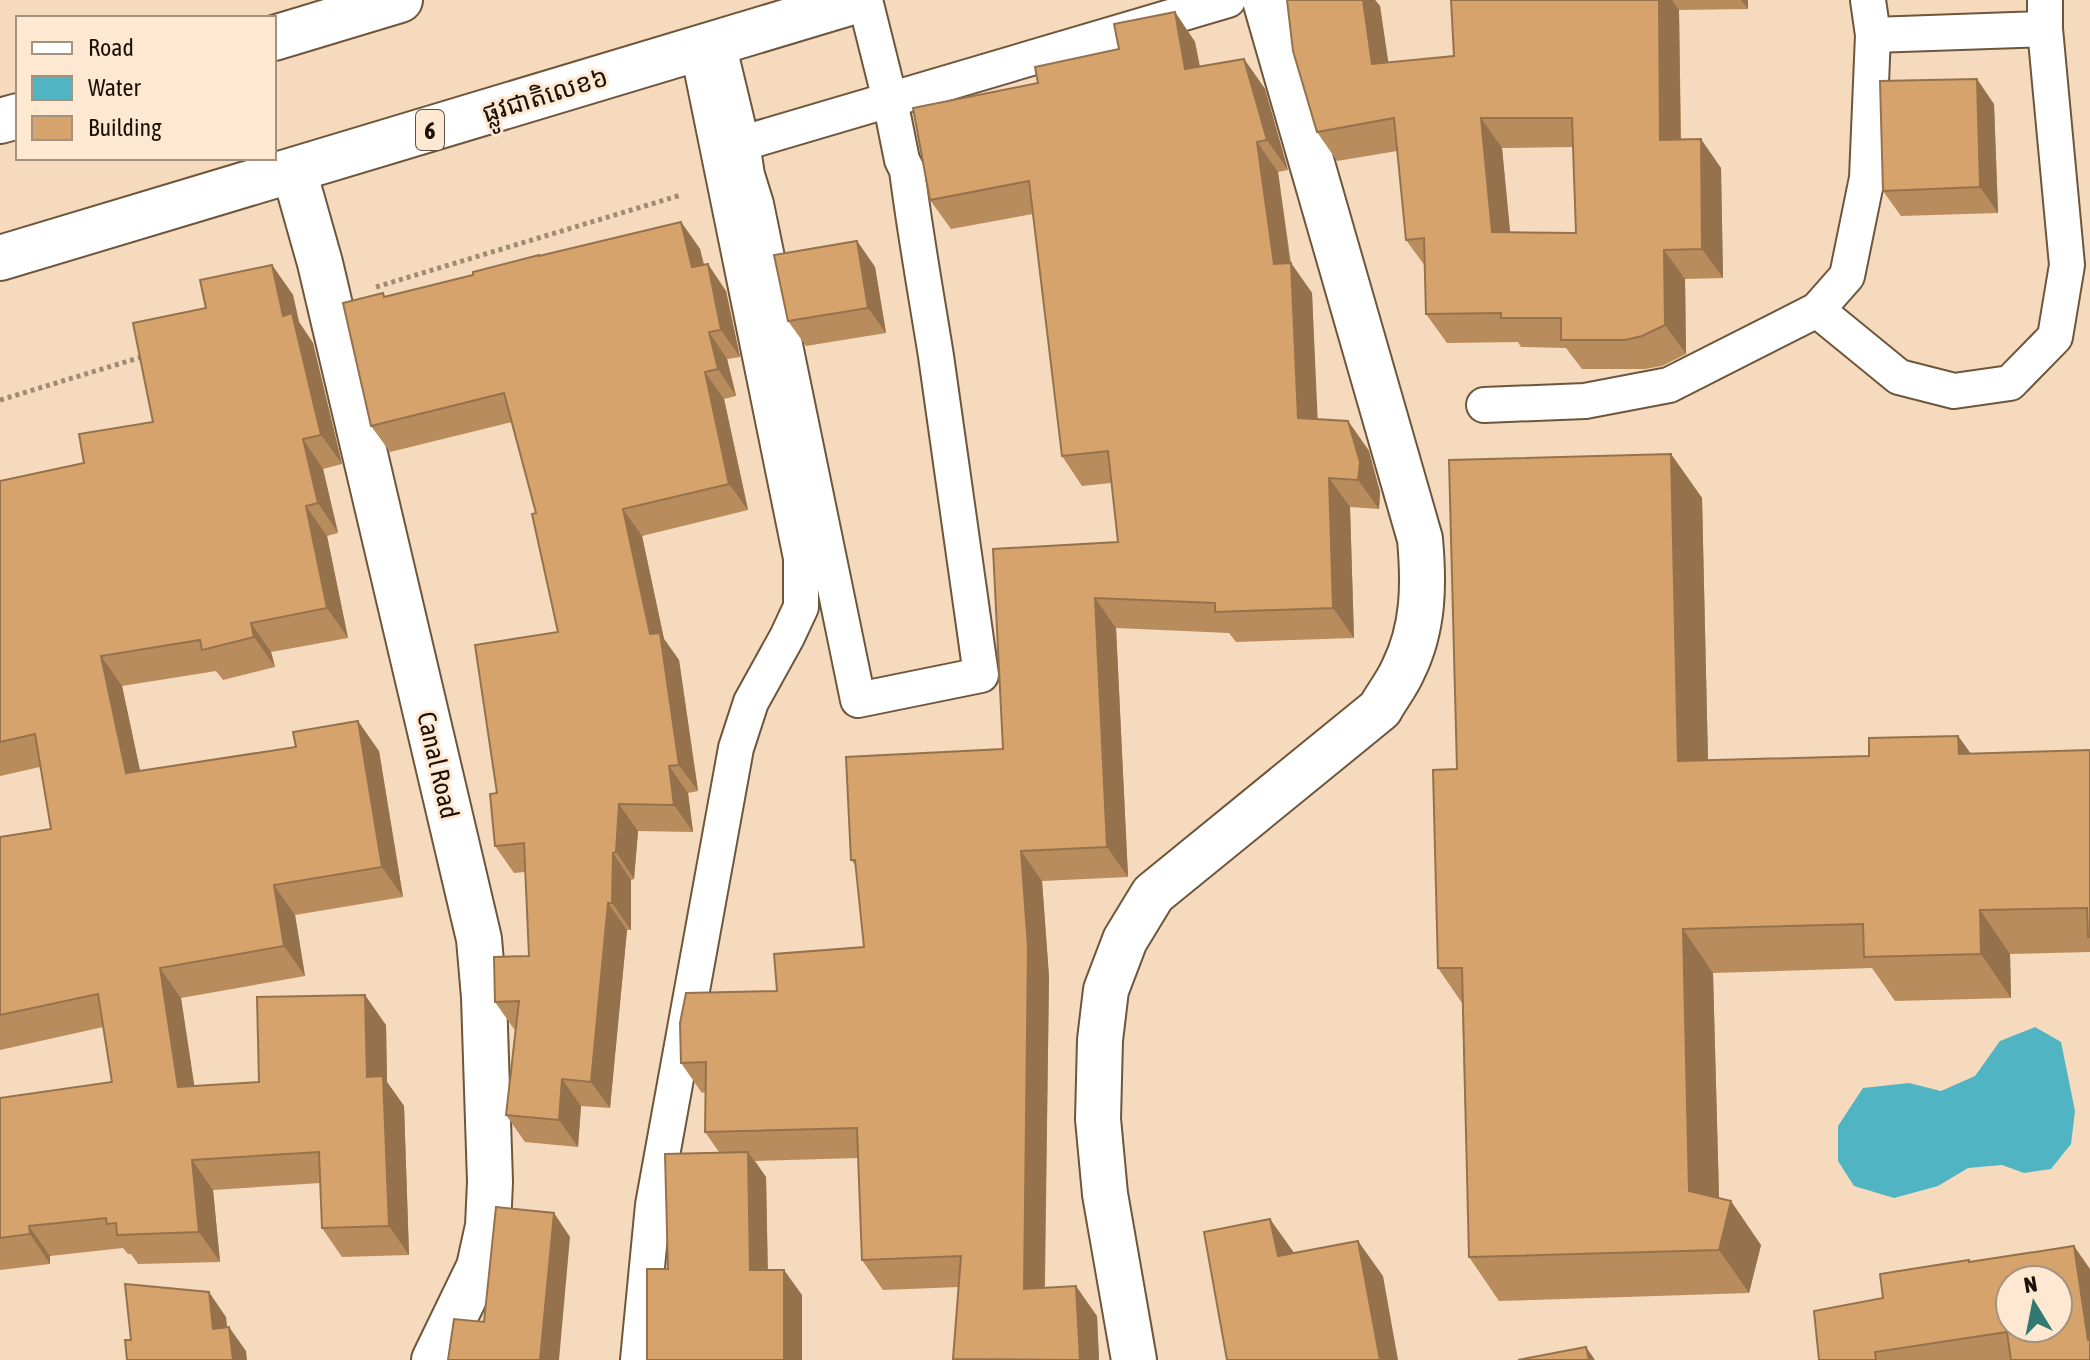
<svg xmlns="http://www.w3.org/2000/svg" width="2090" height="1360" font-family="'Asap Condensed','Noto Sans Khmer',sans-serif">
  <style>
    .water { fill: #50b4c2 }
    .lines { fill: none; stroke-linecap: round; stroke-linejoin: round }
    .lane-casing { stroke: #6d563c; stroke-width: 38 }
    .street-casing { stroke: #6d563c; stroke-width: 48 }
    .primary-casing { stroke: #6d563c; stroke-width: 48 }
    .path { stroke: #9f8b75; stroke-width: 5; stroke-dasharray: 4 4; stroke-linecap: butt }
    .lane { stroke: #fff; stroke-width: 34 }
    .street { stroke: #fff; stroke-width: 44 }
    .primary { stroke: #fff; stroke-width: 44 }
    .wall { fill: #b98c5d; fill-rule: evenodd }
    .shaded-wall { fill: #96724c }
    .building { fill: #d7a36c; stroke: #96724c; stroke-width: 2; fill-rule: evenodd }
    .labels { text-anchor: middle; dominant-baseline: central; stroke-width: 6; stroke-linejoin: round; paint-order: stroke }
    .shield { fill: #ffe8d1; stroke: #5f5244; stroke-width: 2 }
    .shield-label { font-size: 24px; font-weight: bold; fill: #1b1107 }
    .street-label { font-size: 26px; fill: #1b1107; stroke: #ffe8d1 }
  </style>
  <rect width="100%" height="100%" fill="#f5dabd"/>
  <polygon class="water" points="2035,1027 2061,1042 2075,1111 2071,1144 2051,1169 2024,1173 2002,1165 1968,1168 1938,1186 1894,1198 1854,1186 1838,1161 1838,1126 1863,1088 1909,1083 1941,1091 1975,1076 2000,1041"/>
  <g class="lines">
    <g class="lane-casing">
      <g id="lane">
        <polyline points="1868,0 1873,35 2045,29 2045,0"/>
        <path d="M 718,43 L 742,143 L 747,175 L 756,204 L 858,700 L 981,675 C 967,569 952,463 936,356 C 926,294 915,233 907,170 L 902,160 L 890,100 L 865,0"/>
        <polyline points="723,149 1228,0"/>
        <polyline points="1817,310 1899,377 1954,391 2010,383 2055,337 2067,265 2045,29"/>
        <polyline points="1484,405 1585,401 1669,385 1817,310 1847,276 1867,178 1873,35"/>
        <polyline points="638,1360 653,1205 736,748 751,702 787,637 801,607 801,558 700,61"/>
      </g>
    </g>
    <g class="street-casing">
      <g id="street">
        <polyline points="294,171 320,263 479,939 484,997 490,1182 488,1226 479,1267 434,1360"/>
        <path d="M 1134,1360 L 1105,1194 L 1098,1119 L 1100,1040 L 1106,990 L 1125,940 L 1153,894 L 1380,709 C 1387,696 1397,684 1403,670 C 1424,628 1424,584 1420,539 L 1265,0"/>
      </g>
    </g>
    <g class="primary-casing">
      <g id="primary">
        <polyline points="274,38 400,0"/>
        <polyline points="0,121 18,116"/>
        <polyline points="0,258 859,0"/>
      </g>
    </g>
    <g class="path">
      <polyline points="376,287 681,195"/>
      <polyline points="0,400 145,356"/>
    </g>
    <use href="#lane" class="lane"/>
    <use href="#street" class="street"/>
    <use href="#primary" class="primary"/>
  </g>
  <g class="wall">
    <path d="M 1287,0 L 1375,0 L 1380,6 L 1388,63 L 1454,56 L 1451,0 L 1748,0 L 1748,9 L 1679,10 L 1681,139 L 1721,168 L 1723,278 L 1685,279 L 1686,354 L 1662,366 L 1645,369 L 1582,369 L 1566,348 L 1521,347 L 1518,342 L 1447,343 L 1426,314 L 1425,266 L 1406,240 L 1397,151 L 1337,161 L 1317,132 ZM 1573,147 L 1576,233 L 1510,232 L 1502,148 Z"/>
    <polygon points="1175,12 1195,42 1200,67 1244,59 1265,89 1288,170 1278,172 1291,263 1312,293 1317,419 1348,421 1369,451 1380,492 1379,509 1350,507 1354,638 1236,642 1229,633 1116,628 1128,877 1042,881 1049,977 1045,1288 1097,1316 1099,1360 953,1360 959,1287 883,1290 862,1260 858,1158 755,1161 766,1177 768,1270 802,1295 668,1269 719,1152 705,1132 705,1092 702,1093 681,1063 777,991 864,947 856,866 851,860 1003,749 1118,542 1111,483 1082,486 1062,456 1033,214 951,229 930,200 1038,83 1119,49"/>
    <polygon points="1994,104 1998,213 1901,216 1883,191"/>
    <polygon points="681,222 700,249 704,265 726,291 740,357 727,359 736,396 724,399 748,510 642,536 664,639 679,660 698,791 688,793 693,832 638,831 634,879 631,880 631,930 627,930 610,1108 581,1106 578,1147 525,1142 506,1115 515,1029 514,1029 495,1002 529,956 525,872 514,873 495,846 497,793 558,632 536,513 512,422 390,452 371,426 386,296 473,275 540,256"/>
    <polygon points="857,241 875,267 886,333 806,346 788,321"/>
    <polygon points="272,265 293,295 299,322 313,343 342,464 323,469 338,533 327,536 348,638 271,652 275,667 223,680 216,671 122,686 140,771 379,751 403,897 295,915 305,976 181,998 194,1086 259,1082 386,1025 387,1082 404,1106 409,1255 342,1257 322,1228 320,1183 213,1190 220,1262 138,1264 131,1254 128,1254 123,1248 50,1256 50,1264 0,1270 0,1098 112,1082 103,1027 0,1050 0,837 51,829 40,767 0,776 0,481 84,463 153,422 206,308"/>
    <polygon points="1671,454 1702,498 1708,760 1869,756 1958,736 1971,754 2090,750 2090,952 2010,954 2011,998 1895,1001 1872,968 1713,973 1719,1198 1761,1245 1749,1293 1499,1301 1469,1257 1462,1003 1438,968"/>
    <polygon points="1970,1262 2090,1360 1819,1360 1883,1298"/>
  </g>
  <g class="shaded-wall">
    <polygon points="1363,0 1375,0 1380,6 1393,94 1372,64"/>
    <polygon points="1659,0 1672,0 1679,10 1681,169 1660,140"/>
    <polygon points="1741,0 1748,0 1748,9"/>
    <polygon points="1175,12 1195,42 1206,99 1185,69"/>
    <polygon points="1244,59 1265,89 1288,170 1267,140"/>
    <polygon points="1977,79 1994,104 1998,213 1980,187"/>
    <polygon points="1481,118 1502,148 1513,262 1492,232"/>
    <polygon points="1701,139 1721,168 1723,278 1702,249"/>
    <polygon points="1257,142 1278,172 1291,270 1291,263 1312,293 1319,448 1298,418 1274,264"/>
    <polygon points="681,222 700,249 711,294 692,267"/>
    <polygon points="857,241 875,267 886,333 868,308"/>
    <polygon points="1664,250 1685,279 1686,354 1665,325"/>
    <polygon points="708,264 726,291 740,357 721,330"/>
    <polygon points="272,265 293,295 299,322 313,343 342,464 321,435 283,316"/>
    <polygon points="709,332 727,359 736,396 718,369"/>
    <polygon points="705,372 724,399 748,510 729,484"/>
    <polygon points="1348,421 1369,451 1380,492 1379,509 1358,480"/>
    <polygon points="303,439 323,469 338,533 318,503"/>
    <polygon points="1671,454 1702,498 1709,805 1678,761"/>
    <polygon points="1329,478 1350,507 1354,638 1333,608"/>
    <polygon points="306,506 327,536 348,638 327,608"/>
    <polygon points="623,509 642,536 664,639 679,660 698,791 679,765"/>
    <polygon points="1095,598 1116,628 1128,877 1107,847"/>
    <polygon points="251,623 271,652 275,667 254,637"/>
    <polygon points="101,656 122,686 147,803 126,773"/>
    <polygon points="358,721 379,751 403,897 382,867"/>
    <polygon points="1958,736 1989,779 1959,754"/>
    <polygon points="669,766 688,793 693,832 674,805"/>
    <polygon points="619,804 638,831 634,879 616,852"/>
    <polygon points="1021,851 1042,881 1049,977 1044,1319 1024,1289"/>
    <polygon points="613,853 631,880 631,930 612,903"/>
    <polygon points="274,885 295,915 305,976 284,946"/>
    <polygon points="608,903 627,930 610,1108 591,1082"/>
    <polygon points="1980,910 2010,954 2011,998 1981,954"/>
    <polygon points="1683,929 1713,973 1720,1234 1689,1191"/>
    <polygon points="160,968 181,998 199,1116 178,1087"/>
    <polygon points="365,995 386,1025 387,1082 404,1106 409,1255 389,1226 367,1077"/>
    <polygon points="562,1079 581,1106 578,1147 559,1120"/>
    <polygon points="748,1152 766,1177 768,1295 750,1270"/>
    <polygon points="192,1160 213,1190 220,1262 199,1232"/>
    <polygon points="1731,1201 1761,1245 1749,1293 1719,1250"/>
    <polygon points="554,1213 570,1237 559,1360 540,1360"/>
    <polygon points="1270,1219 1295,1254 1278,1256"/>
    <polygon points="29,1226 50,1256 50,1264 30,1234"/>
    <polygon points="1358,1241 1383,1276 1398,1360 1380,1360"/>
    <polygon points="2074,1246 2090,1269 2090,1343 2088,1340"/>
    <polygon points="784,1270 802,1295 802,1360 784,1360"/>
    <polygon points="1076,1286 1097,1316 1099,1360 1080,1360"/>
    <polygon points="209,1292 226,1317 230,1353 213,1329"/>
    <polygon points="229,1327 246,1351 247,1360 233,1360"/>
    <polygon points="1586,1347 1595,1360 1589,1360"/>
  </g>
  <g class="building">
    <path d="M 1287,0 L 1363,0 L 1372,64 L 1454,56 L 1451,0 L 1659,0 L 1660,140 L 1701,139 L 1702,249 L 1664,250 L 1665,325 L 1642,336 L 1625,340 L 1561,340 L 1561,318 L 1501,318 L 1501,313 L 1426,314 L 1424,238 L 1406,240 L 1394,118 L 1317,132 L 1293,51 ZM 1481,118 L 1572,118 L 1576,233 L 1492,232 Z"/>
    <polygon points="1175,12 1185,69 1244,59 1267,140 1257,142 1274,264 1291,263 1298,418 1348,421 1360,462 1358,480 1329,478 1333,608 1215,612 1215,603 1095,598 1107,847 1021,851 1028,947 1024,1289 1076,1286 1080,1360 953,1359 961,1256 862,1260 857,1128 705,1132 706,1062 681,1063 680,1023 686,993 777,991 774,954 864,947 855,860 851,860 846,757 1003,749 993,549 1118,542 1108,451 1062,456 1029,181 930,200 913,108 1038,83 1035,67 1119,49 1114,24"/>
    <polygon points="1977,79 1980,187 1883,191 1880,81"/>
    <polygon points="681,222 692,267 708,264 721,330 709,332 718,369 705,372 729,484 623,509 650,634 660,633 679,765 669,766 674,805 619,804 616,852 613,853 612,903 608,903 591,1082 562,1079 559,1120 506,1115 519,1001 495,1002 494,957 529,956 524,843 495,846 490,794 497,793 475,645 558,632 532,514 536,513 504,393 371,426 343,303 383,293 384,297 473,275 473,272 539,255 539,256"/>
    <polygon points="857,241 868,308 788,321 774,255"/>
    <polygon points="272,265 283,316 292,313 321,435 303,439 318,503 306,506 327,608 251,623 254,637 202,650 200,640 101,656 126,773 296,747 293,732 358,721 382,867 274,885 284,946 160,968 178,1087 259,1082 257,997 365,995 367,1077 383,1076 389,1226 322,1228 319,1152 192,1160 199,1232 117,1235 116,1223 107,1224 106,1218 29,1226 30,1234 0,1238 0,1098 112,1082 98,994 0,1015 0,837 51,829 35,734 0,742 0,481 84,463 79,434 153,422 133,323 206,308 200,280"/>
    <polygon points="1671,454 1678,761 1869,756 1869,738 1958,736 1959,754 2090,750 2090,937 2088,937 2087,908 1980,910 1981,954 1864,957 1863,924 1683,929 1689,1191 1731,1201 1719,1250 1469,1257 1462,968 1438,968 1433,770 1457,769 1449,460"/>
    <polygon points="748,1152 750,1270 784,1270 784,1360 647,1360 647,1269 668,1269 665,1154"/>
    <polygon points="496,1207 554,1213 540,1360 448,1360 454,1319 484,1322"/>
    <polygon points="1270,1219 1278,1256 1358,1241 1380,1360 1227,1360 1204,1232"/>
    <path d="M 2074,1246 L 2088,1340 L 2090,1340 L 2090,1360 L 2011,1360 L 2007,1332 L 1875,1352 L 1876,1360 L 1819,1360 L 1814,1311 L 1883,1298 L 1880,1274 L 1969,1260 L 1969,1262 ZM 2010,1280 L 2058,1280 L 2058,1328 L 2010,1328 Z"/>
    <polygon points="125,1284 209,1292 213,1329 229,1327 233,1360 127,1360 125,1340 131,1340"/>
    <polygon points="1586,1347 1589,1360 1518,1360"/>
  </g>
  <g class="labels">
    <rect class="shield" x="416" y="110" width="28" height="40" rx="6"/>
    <g class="shield-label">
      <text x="430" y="130">6</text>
    </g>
    <g class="street-label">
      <text transform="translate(545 95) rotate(-17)">ផ្លូវជាតិលេខ៦</text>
      <text transform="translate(438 765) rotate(77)">Canal Road</text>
    </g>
  </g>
  <rect x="16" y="16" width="260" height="144" fill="#ffe8d1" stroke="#a49280" stroke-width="2"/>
  <rect x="32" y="42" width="40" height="12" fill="#ffffff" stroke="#a49280" stroke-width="2"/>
  <text x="88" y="56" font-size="24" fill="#1b1107">Road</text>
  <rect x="32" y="76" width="40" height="24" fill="#50b4c2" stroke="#a49280" stroke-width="2"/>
  <text x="88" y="96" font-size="24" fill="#1b1107">Water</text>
  <rect x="32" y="116" width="40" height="24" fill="#d7a36c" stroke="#a49280" stroke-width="2"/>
  <text x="88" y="136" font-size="24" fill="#1b1107">Building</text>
  <g transform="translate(2034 1304) rotate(350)"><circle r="38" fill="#ffe8d1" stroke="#a49280" stroke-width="2"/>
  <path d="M0-6L14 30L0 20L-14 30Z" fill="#327972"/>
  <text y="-12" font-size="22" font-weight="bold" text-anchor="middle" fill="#1b1107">N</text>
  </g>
</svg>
